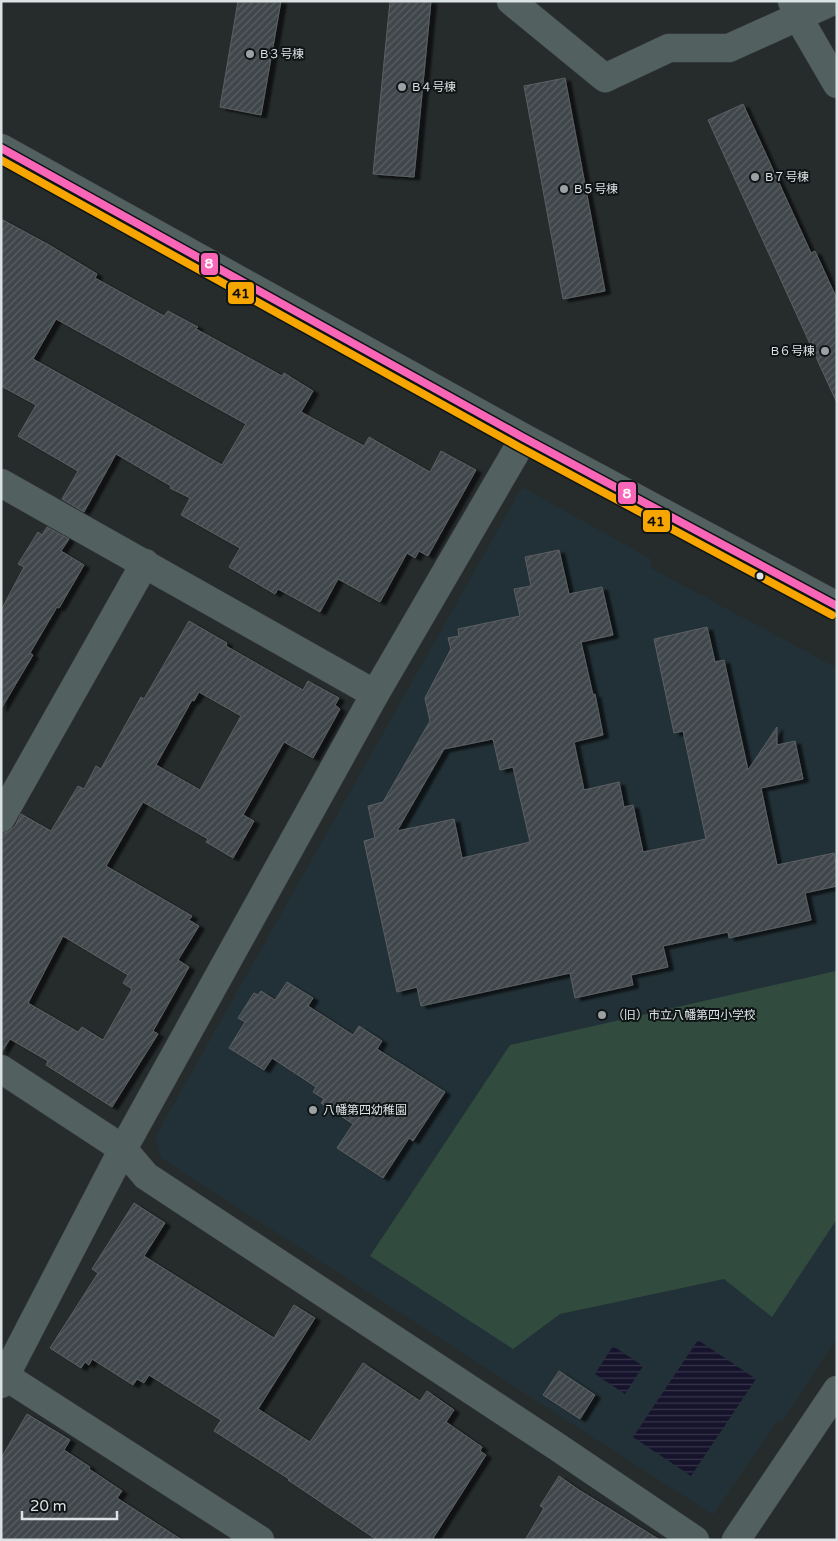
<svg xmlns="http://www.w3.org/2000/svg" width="838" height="1541" font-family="'Varela Round','Noto Sans JP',sans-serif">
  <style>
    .built { fill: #223137 }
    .park { fill: #314c3e }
    .water { fill: url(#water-rules) }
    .building { fill: url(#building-hatch); stroke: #5c6062; fill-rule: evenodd; filter: url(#shadow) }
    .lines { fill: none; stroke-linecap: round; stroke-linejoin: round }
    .minor-casing { stroke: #444749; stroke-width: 29 }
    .minor { stroke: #526160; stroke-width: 28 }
    .bus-1-casing { stroke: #0f1415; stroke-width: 11 }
    .bus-2-casing { stroke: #0f1415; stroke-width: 11 }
    .bus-1 { stroke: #fa66b7; stroke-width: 8 }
    .bus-2 { stroke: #f7a600; stroke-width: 8 }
    .poi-dot { fill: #9ca2a4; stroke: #0f1415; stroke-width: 2 }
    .bus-dot { fill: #dbe2e4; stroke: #0f1415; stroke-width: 2 }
    .labels { text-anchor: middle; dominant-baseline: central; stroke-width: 4; stroke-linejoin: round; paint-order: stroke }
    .poi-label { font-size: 12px; fill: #dbe2e4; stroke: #0f1415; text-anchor: start }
    .line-badge { stroke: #0f1415; stroke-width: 2 }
    .badge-label { font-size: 14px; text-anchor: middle; font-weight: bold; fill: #fff }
    .pale-badge-label { font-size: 14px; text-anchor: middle; font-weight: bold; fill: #111 }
  </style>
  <defs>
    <pattern id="water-rules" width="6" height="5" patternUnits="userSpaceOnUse" patternTransform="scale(1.25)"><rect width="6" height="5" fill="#16132c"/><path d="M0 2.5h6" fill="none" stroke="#37354a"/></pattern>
    <pattern id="building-hatch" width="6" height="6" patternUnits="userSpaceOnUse" patternTransform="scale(1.25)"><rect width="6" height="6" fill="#3f464b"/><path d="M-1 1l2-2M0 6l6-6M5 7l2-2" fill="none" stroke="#5a6065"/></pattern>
    <filter id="shadow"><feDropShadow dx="5.5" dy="3" stdDeviation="1" flood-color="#0009"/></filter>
  </defs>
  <rect width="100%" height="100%" fill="#262b2c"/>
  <polygon class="built" points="522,487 651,559 651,568 837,668 837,1338 782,1422 778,1420 713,1515 161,1158 155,1137"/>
  <polygon class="park" points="836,971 837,1219 772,1317 724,1279 560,1314 513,1349 370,1256 510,1045"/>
  <g class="water">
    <polygon points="698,1340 756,1379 691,1476 633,1437"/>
    <polygon points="613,1346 643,1366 625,1394 595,1374"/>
  </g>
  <g class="building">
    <polygon points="238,1 281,1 261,115 220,107"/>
    <polygon points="390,1 431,1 414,177 373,174"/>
    <polygon points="565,78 605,291 563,299 524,86"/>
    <polygon points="743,104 811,253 815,251 837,299 837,403 708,120"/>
    <path d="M 1,219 L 49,245 L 97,274 L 95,278 L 164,316 L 168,311 L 198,327 L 196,329 L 282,376 L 284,373 L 313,391 L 301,412 L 364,446 L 369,437 L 430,472 L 441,451 L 476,470 L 428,556 L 419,551 L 415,558 L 407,553 L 380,602 L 338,579 L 320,612 L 278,589 L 275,594 L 229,567 L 240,548 L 181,515 L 190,498 L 170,488 L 171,486 L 116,454 L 84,512 L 62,499 L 78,471 L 18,436 L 36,405 L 1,386 ZM 56,319 L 246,424 L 222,465 L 33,359 Z"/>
    <polygon points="47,527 69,539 61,551 84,565 59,608 57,607 30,653 33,655 1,709 1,610 24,567 18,564 38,532 42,535"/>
    <path d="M 559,550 L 569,594 L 602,587 L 613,635 L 581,642 L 593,695 L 595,694 L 603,735 L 574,742 L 584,790 L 619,782 L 624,807 L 633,805 L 643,852 L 706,839 L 683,731 L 674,733 L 654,639 L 707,627 L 715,662 L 724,660 L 748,770 L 777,727 L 777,745 L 795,741 L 803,779 L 761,788 L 777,865 L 834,853 L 837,868 L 837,886 L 805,893 L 811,920 L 729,938 L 728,932 L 663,946 L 668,967 L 631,975 L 633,985 L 575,998 L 570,973 L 421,1006 L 417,987 L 397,992 L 364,841 L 375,838 L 368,806 L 383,802 L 430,721 L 425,698 L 451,649 L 448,638 L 459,636 L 458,629 L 520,616 L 514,589 L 531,586 L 525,557 ZM 493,739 L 500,770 L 513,767 L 530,842 L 462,858 L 454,819 L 397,831 L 444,749 Z"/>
    <path d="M 189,621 L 227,643 L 226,646 L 303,690 L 308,681 L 339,698 L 335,705 L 340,709 L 313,758 L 284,742 L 243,815 L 254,821 L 233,858 L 206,842 L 208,839 L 143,802 L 106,866 L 192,916 L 189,920 L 199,926 L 178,960 L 189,967 L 153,1031 L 158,1034 L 112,1107 L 46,1065 L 48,1061 L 10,1039 L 1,1053 L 1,834 L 9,831 L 15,826 L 21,814 L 51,831 L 78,786 L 84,789 L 96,766 L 101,769 L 141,697 L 144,699 ZM 199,692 L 241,716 L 200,790 L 156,765 L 192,700 L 194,701 ZM 63,936 L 128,975 L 123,983 L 132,989 L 103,1040 L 82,1027 L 78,1032 L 28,1003 Z"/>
    <polygon points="287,982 313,998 308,1006 353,1035 359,1026 382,1041 377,1049 445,1092 413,1141 409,1138 383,1178 337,1148 353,1124 321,1103 324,1099 313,1092 316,1087 272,1058 264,1070 229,1048 245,1022 238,1018 254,993 258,995 261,991 275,1000"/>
    <polygon points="134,1203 165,1223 144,1256 274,1338 294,1305 315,1318 258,1409 310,1442 363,1363 420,1401 427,1391 454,1410 446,1422 482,1447 480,1451 486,1455 432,1540 377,1540 288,1480 289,1479 214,1431 221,1420 149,1375 144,1383 137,1379 133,1385 92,1359 89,1365 85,1362 81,1368 50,1348 98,1273 92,1269"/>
    <polygon points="559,1371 595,1395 580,1419 543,1395"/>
    <polygon points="27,1414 70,1440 64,1450 90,1467 89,1469 122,1491 117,1498 182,1540 1,1540 1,1458"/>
    <polygon points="559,1476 579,1490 660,1540 525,1540 544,1508 540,1506"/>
  </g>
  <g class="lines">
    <g class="minor-casing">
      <g id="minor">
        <polyline points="511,1 605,78 669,48 729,48 833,1"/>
        <polyline points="792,1 798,17 837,84"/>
        <polyline points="1,148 524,438 837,606"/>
        <polyline points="1,483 375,694"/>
        <polyline points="1,818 145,563"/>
        <polyline points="1,1069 123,1149 146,1176 556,1446 695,1540"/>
        <polyline points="5,1376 260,1540"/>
        <polyline points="1,1384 123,1149 375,694 524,438"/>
        <polyline points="736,1540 837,1390"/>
      </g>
    </g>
    <use href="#minor" class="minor"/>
    <g class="bus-1-casing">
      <polyline id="bus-1" points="1,148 524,438 837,606"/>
    </g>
    <g class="bus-2-casing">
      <polyline id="bus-2" points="1,160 519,447 832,615"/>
    </g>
    <use href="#bus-1" class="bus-1"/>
    <use href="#bus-2" class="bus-2"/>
  </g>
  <g class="poi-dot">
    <circle cx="250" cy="54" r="5"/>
    <circle cx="402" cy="87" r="5"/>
    <circle cx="755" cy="177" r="5"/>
    <circle cx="564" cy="189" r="5"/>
    <circle cx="825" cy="351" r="5"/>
    <circle cx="602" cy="1015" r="5"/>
    <circle cx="313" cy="1110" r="5"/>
  </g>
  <circle class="bus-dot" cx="760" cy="576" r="4.5"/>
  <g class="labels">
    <g class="poi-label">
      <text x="260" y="54">B３号棟</text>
      <text x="412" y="87">B４号棟</text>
      <text x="765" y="177">B７号棟</text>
      <text x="574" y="189">B５号棟</text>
      <text x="815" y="351" text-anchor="end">B６号棟</text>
      <text x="612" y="1015">（旧）市立八幡第四小学校</text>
      <text x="323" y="1110">八幡第四幼稚園</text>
    </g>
  </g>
  <g class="line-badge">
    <rect x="200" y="252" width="19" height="24" rx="5" fill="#fa66b7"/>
    <rect x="227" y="281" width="28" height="24" rx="5" fill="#f7a600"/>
    <rect x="617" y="481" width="20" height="24" rx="5" fill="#fa66b7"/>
    <rect x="642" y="509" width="29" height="24" rx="5" fill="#f7a600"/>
  </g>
  <g class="badge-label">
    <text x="209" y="268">8</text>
    <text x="627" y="498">8</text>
  </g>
  <g class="pale-badge-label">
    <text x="241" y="298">41</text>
    <text x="656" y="526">41</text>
  </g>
  <rect width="838" height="1541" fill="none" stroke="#dbe2e4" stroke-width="5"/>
  <path d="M22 1511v8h95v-8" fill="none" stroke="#dbe2e4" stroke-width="2.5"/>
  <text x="30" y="1511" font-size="15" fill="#dbe2e4" stroke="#0f1415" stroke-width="4" paint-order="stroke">20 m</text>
</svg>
